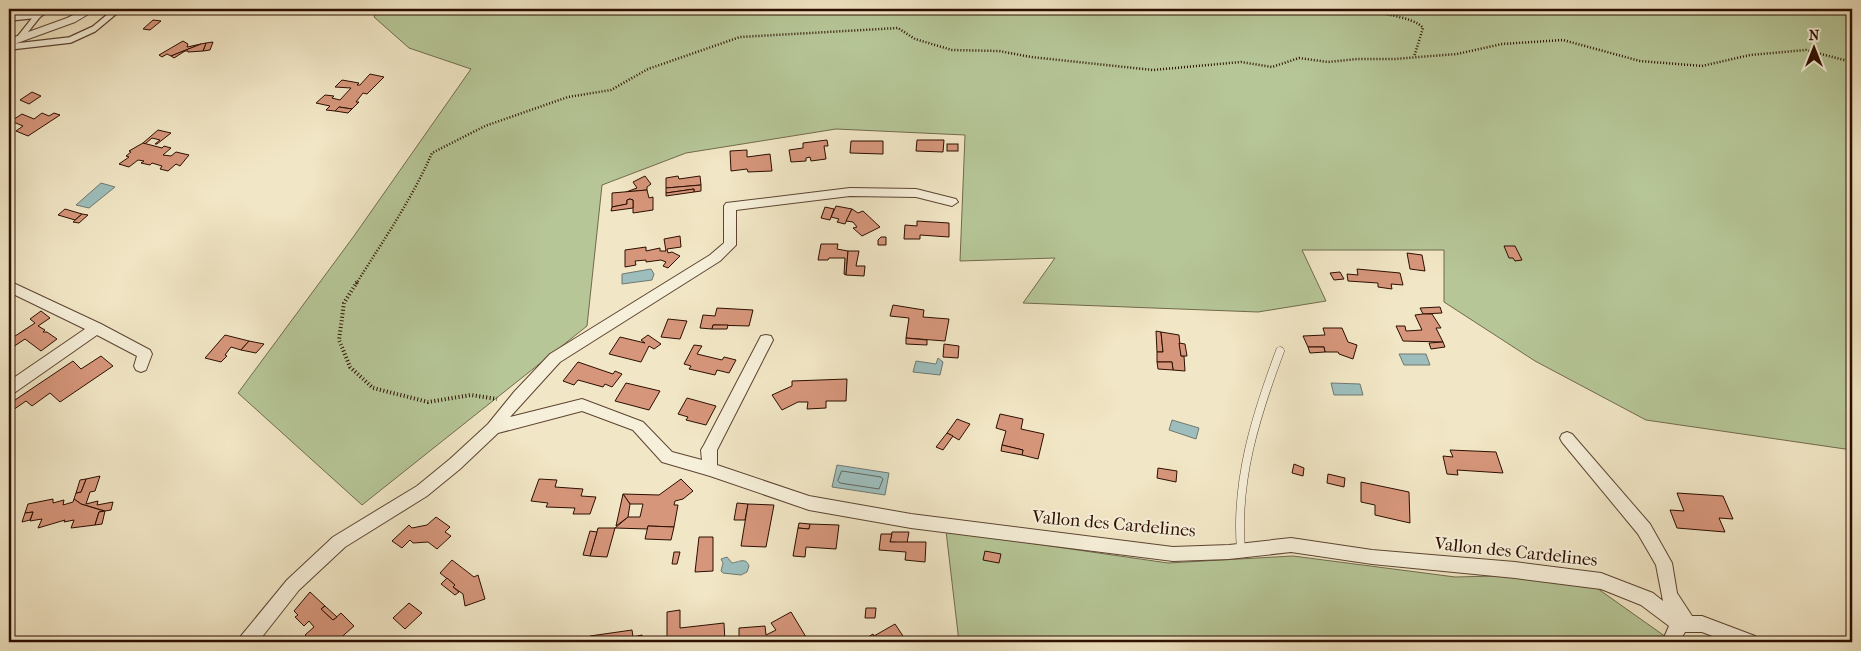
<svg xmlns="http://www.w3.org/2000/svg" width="1861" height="651" font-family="'IM FELL French Canon',serif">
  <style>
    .green { fill: #b6c697; stroke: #716a4c }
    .water { fill: #9dbebc; stroke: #707871 }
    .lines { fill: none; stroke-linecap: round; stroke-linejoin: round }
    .shore { stroke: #64665e; stroke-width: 1 }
    .building { fill: #d6967b; stroke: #2c0e00 }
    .service-far1-casing { stroke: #5d4431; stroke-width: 8 }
    .service-casing { stroke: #5d4431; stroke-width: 9 }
    .minor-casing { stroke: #5d4431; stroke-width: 2 }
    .path-far1 { stroke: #2c0e00; stroke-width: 2.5; stroke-dasharray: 1 2; stroke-linecap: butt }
    .path { stroke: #2c0e00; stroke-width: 4; stroke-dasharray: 1 2.5; stroke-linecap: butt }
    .service-far1 { stroke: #f6efd9; stroke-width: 5.5 }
    .service { stroke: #f6efd9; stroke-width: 8 }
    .minor { fill: #f6efd9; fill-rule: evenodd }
    .labels { text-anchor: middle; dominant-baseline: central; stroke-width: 4; stroke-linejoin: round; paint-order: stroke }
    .street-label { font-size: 18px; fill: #2c0e00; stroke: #f6efd9 }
  </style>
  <rect width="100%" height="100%" fill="#f1e6c5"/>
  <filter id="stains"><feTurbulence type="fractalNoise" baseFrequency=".004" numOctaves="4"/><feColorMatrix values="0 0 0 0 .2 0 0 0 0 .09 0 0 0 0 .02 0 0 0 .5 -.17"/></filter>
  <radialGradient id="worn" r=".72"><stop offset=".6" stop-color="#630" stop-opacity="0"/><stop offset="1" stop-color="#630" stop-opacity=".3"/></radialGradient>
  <g class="green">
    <polygon points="378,9 1852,9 1852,450 1646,420 1535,361 1444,302 1444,250 1302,250 1326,301 1258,312 1023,303 1055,258 960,261 965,135 836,129 686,153 602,185 587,326 362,505 238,393 354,236 471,69 409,48 374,17"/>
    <polygon points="946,531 1168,563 1293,556 1455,577 1577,574 1666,637 1662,642 959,642"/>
  </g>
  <g class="water">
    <polygon points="101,183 115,187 89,208 76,205"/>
    <polygon points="651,269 654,274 652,280 622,284 622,274"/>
    <polygon points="1399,354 1426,354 1430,365 1404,365"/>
    <polygon points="938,358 943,362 940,375 913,372 916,361 936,364"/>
    <polygon points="1331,383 1360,384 1363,395 1334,395"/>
    <polygon points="1172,420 1199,428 1196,439 1169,430"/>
    <polygon points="837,465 889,473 885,495 832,487"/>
    <path d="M 727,557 L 732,563 C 739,562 746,557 749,566 L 747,572 L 741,575 L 723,573 L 721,571 L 723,563 L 721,559 Z"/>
  </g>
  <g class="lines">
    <polygon class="shore" points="842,471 881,477 883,479 879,489 840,483 838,481"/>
  </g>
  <g class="building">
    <polygon points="153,20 161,21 150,30 143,29"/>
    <polygon points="183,41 188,44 187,47 201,44 171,56 167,54 162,57 159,55"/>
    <polygon points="213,42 210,50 203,51 206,43"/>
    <polygon points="206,43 203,51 188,52 188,51 185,51 174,58 171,56 201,44"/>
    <polygon points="370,74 384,77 367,94 363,93 356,102 359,102 352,109 339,107 335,111 326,110 330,106 316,103 325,95 334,96 332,98 340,100 351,88 335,87 342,80 359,83 357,85 360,85"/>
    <polygon points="32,92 41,96 29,104 20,100"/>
    <polygon points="339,107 352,109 348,113 335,111"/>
    <polygon points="42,113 49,116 54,113 60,115 28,136 16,131 23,126 11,121 22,114 34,119"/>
    <polygon points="158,130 171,133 157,144 155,144 160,140 152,138 145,144 143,143"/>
    <polygon points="827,140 828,146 824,146 826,159 811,161 810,157 806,158 806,161 791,162 789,150 803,148 803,143"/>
    <polygon points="917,140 944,140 943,152 916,151"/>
    <polygon points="851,141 883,141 883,154 850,153"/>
    <polygon points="143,143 162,148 164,146 171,148 163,155 171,156 176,152 189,155 180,166 176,164 168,171 160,169 162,166 152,163 150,165 141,163 144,161 138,160 129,167 119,164 129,157 126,156 131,152 129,151"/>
    <rect x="947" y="144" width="11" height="7"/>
    <polygon points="747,150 747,157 770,154 772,171 748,172 747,169 731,171 730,151"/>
    <polygon points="645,176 651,184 647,187 647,190 626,192 637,188 633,182"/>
    <polygon points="678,176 679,179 700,176 701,185 666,188 666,178"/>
    <polygon points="701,185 701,191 694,192 694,189 666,193 666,188"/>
    <polygon points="694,189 694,192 666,196 666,193"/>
    <polygon points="647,190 649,198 653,197 653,210 633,213 633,200 630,199 627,200 627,204 612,207 612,193"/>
    <polygon points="630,199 633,200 633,208 611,211 612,207 627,204 627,200"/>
    <polygon points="836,206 852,209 845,224 837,222 839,219 831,217"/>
    <polygon points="825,207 834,209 830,220 821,218"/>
    <polygon points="65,209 82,214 75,220 58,215"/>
    <polygon points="852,209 858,213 863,211 880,227 862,236 853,228 857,227 853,222 846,221"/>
    <polygon points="82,214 88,215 79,223 73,222"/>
    <polygon points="917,221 949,223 949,237 920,235 920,239 904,239 905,225 917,226"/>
    <polygon points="680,236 681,247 667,249 668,253 672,252 680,256 668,268 663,266 666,262 661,260 646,262 646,260 635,261 636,265 625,267 625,250 646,247 646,251 660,248 660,251 666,251 664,239"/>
    <polygon points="881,237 886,237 886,245 878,245 878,240"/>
    <polygon points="821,244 838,244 837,249 848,251 846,275 844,274 845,258 829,258 828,260 818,260"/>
    <polygon points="1504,246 1515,246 1522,260 1515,261 1513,258 1509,258"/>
    <polygon points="848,251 859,251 856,266 865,266 864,276 846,275"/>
    <polygon points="1407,253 1422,255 1425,271 1410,269"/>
    <polygon points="1357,269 1400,273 1403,285 1391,284 1392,289 1378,287 1378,283 1348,281 1347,274 1358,275"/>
    <polygon points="1340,272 1344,279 1334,280 1330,273"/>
    <polygon points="893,305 924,310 923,317 949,319 945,341 906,338 909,318 890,316"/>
    <polygon points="1440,307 1442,313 1423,314 1420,308"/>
    <polygon points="717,308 753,310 749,326 713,325 712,329 700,328 703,315 715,316"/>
    <polygon points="41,311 50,318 38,326 45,330 43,332 47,332 57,339 41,351 25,339 10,349 9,348 9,340 35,323 30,319"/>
    <polygon points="1423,314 1432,314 1441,328 1436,328 1443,342 1403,341 1396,326 1405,326 1406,331 1422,330 1415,315"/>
    <polygon points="668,319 687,321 680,339 661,337"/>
    <polygon points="713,325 728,325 727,329 712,329"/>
    <polygon points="1323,328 1342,328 1348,342 1357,345 1353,359 1339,354 1338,352 1325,352 1324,347 1308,347 1303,336 1325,335"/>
    <polygon points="1156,331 1161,332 1163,352 1157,352"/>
    <polygon points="1161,332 1179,335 1181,356 1184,356 1185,371 1173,370 1172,362 1157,362 1157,352 1163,352"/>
    <polygon points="225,335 249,341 241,350 231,347 225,355 227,356 221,362 205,358"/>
    <polygon points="648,335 661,344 654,349 649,346 641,362 609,354 620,337 645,343 641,340"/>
    <polygon points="906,338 927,340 927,345 906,344"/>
    <polygon points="249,341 264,344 256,353 241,350"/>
    <polygon points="1443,342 1445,347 1431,349 1429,343"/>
    <polygon points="1179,343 1185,344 1187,356 1181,356"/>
    <polygon points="944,344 959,346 958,358 943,357"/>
    <polygon points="694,345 702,346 697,354 722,360 724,357 736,360 729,373 717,370 715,375 689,369 691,366 684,364"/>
    <polygon points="1308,347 1324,347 1325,352 1310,353"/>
    <polygon points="101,356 113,366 60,402 50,393 32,406 26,401 13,410 9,406 9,404 73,361 81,369"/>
    <polygon points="578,362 613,374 615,371 622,374 612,387 605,384 603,387 578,380 574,385 563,381"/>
    <polygon points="1157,362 1172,362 1173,370 1158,369"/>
    <polygon points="847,379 846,401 826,401 826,408 807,409 808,402 798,402 782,410 772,395 792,386 792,381"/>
    <polygon points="626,383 660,391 649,410 615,401"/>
    <polygon points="687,398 716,406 706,425 686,420 688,417 678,414"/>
    <polygon points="1000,414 1023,419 1021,429 1044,434 1038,459 1022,455 1023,450 1002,445 1006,431 996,428"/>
    <polygon points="957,419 970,424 959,440 947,433"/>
    <polygon points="947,433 953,436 943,450 936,447"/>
    <polygon points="1002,445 1023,450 1022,455 1001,451"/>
    <polygon points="1450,450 1496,452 1503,473 1457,470 1458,475 1447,474 1443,456 1453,457"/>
    <polygon points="1294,464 1304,468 1303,476 1292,473"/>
    <polygon points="1158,468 1177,471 1176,482 1157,478"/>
    <polygon points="1328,474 1345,478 1344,487 1327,483"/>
    <polygon points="100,476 95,491 90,492 86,504 98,501 97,505 113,502 111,510 105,511 81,504 74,499 76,493 81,492 86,479"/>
    <polygon points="86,479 81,492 76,493 80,480"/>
    <polygon points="539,479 557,480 555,487 583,489 581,496 596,497 590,514 573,514 575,508 546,507 548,503 531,501"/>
    <polygon points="681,479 693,491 683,499 675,501 674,505 678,505 674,527 648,526 648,529 615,528 628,517 640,517 643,504 630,504 623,494 659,495"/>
    <polygon points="1361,482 1409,492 1410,523 1375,515 1375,505 1361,502"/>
    <polygon points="1677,493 1723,496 1733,519 1719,518 1725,532 1677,528 1670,510 1684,511"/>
    <polygon points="623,494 630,504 628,517 616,526"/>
    <polygon points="53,499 53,503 64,500 63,505 73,502 74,499 81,504 104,511 99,512 95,525 71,528 74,520 64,522 65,520 38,528 42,519 30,521 33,512 25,513 28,504"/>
    <polygon points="737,503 748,504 745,520 734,520"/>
    <polygon points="748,504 774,505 766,547 741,546"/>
    <polygon points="105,511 102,524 95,525 99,512"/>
    <polygon points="33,512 30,520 22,522 25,513"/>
    <polygon points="436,517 450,527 445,532 451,536 437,549 428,542 413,543 410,540 402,548 392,541 409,525 412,528 427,525"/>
    <polygon points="799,523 810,524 809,529 798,528"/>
    <polygon points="810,524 839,525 836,549 806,547 805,557 793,556 798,528 809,529"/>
    <polygon points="648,526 674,527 671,540 645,539"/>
    <polygon points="598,528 615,528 607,557 590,556"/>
    <polygon points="590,531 597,532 590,556 583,555"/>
    <polygon points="892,532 909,532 907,543 890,542"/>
    <polygon points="881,534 892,534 890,542 926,542 925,562 905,560 906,552 879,550"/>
    <polygon points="699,537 713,537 713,571 695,572"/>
    <polygon points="985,551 1001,554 999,563 983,560"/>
    <polygon points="674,552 680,552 677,564 672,564"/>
    <polygon points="452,560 474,577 478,575 485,599 465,606 463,594 453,587 455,585 440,573"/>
    <polygon points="447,578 455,585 453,587 459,592 455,595 441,584"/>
    <polygon points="310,592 325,606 321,609 333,620 341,613 354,626 336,642 312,642 305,635 314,627 309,621 304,626 295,617 298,615 294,611"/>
    <polygon points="409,603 422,613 405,629 393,618"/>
    <polygon points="325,606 337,617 333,620 321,609"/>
    <polygon points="866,608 876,608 875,618 865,618"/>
    <polygon points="680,610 680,628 724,623 725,642 667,642 667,612"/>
    <polygon points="791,612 806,637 797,642 739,642 739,628 765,626 766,635 776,630 771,623"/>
    <polygon points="895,624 907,642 864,642 863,640 873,634 874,636"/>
    <polygon points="632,630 633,637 642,635 642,642 589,642 590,636"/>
  </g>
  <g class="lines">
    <g class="service-far1-casing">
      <g id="service-far1">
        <polyline points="9,18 38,15 47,9"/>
        <polyline points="19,39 38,15"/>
        <polyline points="9,47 70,40 94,29 118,9"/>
      </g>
    </g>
    <g class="service-casing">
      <path id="service" d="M 1241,550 C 1235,481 1256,415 1280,351"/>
    </g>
    <g class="minor-casing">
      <g id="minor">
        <polygon points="85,9 97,9 75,22 9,46 9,39 67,18"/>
        <polygon points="850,188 916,189 956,199 958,202 952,206 916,197 850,196 736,210 736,245 720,261 560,362 510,417 582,399 643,422 672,452 702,460 701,450 704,445 761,336 766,335 771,336 773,340 717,450 717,465 809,496 911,514 1173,547 1229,545 1291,538 1372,550 1515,562 1601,573 1653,593 1663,601 1656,565 1638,534 1562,442 1560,438 1562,434 1567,432 1572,434 1650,524 1672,563 1677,593 1692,616 1702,616 1755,636 1757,642 1728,642 1702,632 1685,632 1679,642 1662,642 1669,626 1641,605 1601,589 1515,578 1372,564 1291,552 1229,559 1173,561 911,528 809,510 710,476 662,462 633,430 582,411 498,433 460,469 427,496 345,547 299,590 258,642 239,642 241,636 287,580 333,537 417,486 450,459 488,424 514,392 550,354 710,255 724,243 724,206 726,203"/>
        <polygon points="9,281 101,324 150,350 152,354 146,370 141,372 136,370 134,366 137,356 97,335 14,393 9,395 9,381 85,329 9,292"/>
      </g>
    </g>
    <g class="path-far1">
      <path d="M 1355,9 C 1370,12 1414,16 1423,28 L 1414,57"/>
      <path d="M 356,284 C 383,241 412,199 432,153 L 485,126 L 568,97 L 611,90 L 648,69 L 740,37 L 898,28 L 915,39 L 952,50 L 999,51 L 1031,57 L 1153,70 L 1241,62 L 1272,67 L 1299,58 L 1328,62 L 1357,59 L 1394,59 L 1457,54 L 1502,44 L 1563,40 L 1640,61 L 1702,66 L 1750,55 L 1806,50 L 1852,62"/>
    </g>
    <polyline class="path" points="357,282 344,303 339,340 350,367 373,388 428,402 471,395 497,399"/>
    <use href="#service-far1" class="service-far1"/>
    <use href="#service" class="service"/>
    <use href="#minor" class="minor"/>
  </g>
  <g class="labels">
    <g class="street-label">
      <text transform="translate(1114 524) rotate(5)">Vallon des Cardelines</text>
      <text transform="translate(1516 552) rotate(6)">Vallon des Cardelines</text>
    </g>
  </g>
  <rect width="1861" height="651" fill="none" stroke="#f1e6c5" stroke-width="30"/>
  <rect x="10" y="10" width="1841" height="631" fill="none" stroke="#2c0e00" stroke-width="2.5"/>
  <rect x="15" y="15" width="1831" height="621" fill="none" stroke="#2c0e00"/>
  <g transform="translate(1814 48)" stroke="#f6efd9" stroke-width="4" paint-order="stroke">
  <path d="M0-4L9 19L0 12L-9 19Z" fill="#2c0e00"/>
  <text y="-8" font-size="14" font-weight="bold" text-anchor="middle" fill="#2c0e00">N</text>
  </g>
  <rect width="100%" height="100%" filter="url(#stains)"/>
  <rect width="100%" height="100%" fill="url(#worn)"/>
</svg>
